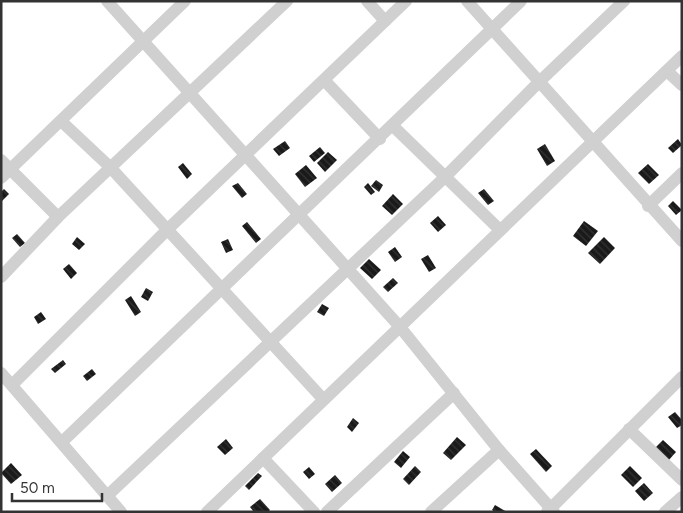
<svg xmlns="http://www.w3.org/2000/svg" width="683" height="513" font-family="Figtree,sans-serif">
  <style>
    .building { fill: url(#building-back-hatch) }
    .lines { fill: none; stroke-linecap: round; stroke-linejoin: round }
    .minor { stroke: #d0d0d0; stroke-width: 12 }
  </style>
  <defs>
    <pattern id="building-back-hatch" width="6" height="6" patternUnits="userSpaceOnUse" patternTransform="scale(1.25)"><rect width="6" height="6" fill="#1a1a1a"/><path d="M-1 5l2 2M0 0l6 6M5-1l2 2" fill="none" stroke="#333"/></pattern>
  </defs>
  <rect width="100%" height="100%" fill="#fff"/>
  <g class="building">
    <polygon points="678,139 682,145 673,153 668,148"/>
    <polygon points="285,141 290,148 279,156 273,149"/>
    <polygon points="545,144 555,161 547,166 537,149"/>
    <polygon points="320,147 325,153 314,162 309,156"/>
    <polygon points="328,152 337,160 325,172 317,163"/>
    <polygon points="183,163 192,174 187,179 178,167"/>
    <polygon points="648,164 659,175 649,184 638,173"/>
    <polygon points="306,165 317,178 305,187 295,174"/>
    <polygon points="376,180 383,185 379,192 371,186"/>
    <polygon points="238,183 247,194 242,198 232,186"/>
    <polygon points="368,183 375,192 371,195 364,187"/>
    <polygon points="4,189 9,194 1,202 1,192"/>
    <polygon points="484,189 494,201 488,205 478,193"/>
    <polygon points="393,194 403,204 392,215 382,206"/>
    <polygon points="673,201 682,210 676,215 668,206"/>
    <polygon points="438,216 446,225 438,232 430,223"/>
    <polygon points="584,221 598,231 586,246 573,236"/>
    <polygon points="247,222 261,239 256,243 242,226"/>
    <polygon points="17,234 25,243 20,247 12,238"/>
    <polygon points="77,237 85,244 79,250 72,244"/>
    <polygon points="604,237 615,248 600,264 588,253"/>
    <polygon points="228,239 233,250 226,253 221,242"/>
    <polygon points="395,247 402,257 395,262 388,252"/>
    <polygon points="428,255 436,268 429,272 421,259"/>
    <polygon points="369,259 381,270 372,279 360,268"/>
    <polygon points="69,264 77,273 71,279 63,269"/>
    <polygon points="393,278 398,283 388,292 383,287"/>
    <polygon points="146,288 153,292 148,301 141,297"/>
    <polygon points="131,296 141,312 135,316 125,300"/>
    <polygon points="322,304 329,308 324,316 317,312"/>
    <polygon points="41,312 46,319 38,324 34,317"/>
    <polygon points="63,360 66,364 55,373 51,369"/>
    <polygon points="92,369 96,374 87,381 83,376"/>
    <polygon points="675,412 682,420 682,425 677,428 668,417"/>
    <polygon points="353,418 359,423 352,432 347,427"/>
    <polygon points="457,437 466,445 451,460 443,453"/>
    <polygon points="226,439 233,448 225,455 217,447"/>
    <polygon points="663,440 676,452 668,461 654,449"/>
    <polygon points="536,449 552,466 546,472 530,454"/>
    <polygon points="403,451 410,457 401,468 394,462"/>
    <polygon points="11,463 22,475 11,484 1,473"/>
    <polygon points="415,466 421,472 409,485 403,479"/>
    <polygon points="630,466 642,478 633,487 621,475"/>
    <polygon points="309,467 315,474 309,479 303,472"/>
    <polygon points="258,473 262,476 249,490 245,486"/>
    <polygon points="335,475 342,483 332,492 325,484"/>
    <polygon points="644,483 653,493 644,501 635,491"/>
    <polygon points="260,499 270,510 268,512 254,512 250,507"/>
    <polygon points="495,505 507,512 495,512 492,510"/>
  </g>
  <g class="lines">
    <g class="minor">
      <polyline points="107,1 400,327 499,450 554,512"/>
      <polyline points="367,1 385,21"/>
      <polyline points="467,1 682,241"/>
      <polyline points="667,71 682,85"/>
      <polyline points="325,81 380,139"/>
      <polyline points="61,121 110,167 323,399"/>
      <polyline points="393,126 500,230"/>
      <polyline points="1,160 58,217"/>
      <polyline points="1,178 185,1"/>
      <polyline points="648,206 682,173"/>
      <polyline points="1,277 58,217 287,1"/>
      <polyline points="1,373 121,512"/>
      <polyline points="12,385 168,229 406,1"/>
      <polyline points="629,429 682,480"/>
      <polyline points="62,442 521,1"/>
      <polyline points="263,458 314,512"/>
      <polyline points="107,496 444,178 538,83 624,1"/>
      <polyline points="207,512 682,56"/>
      <polyline points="327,512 454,393"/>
      <polyline points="431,512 499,450"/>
      <polyline points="547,512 682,377"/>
      <polyline points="665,512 682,497"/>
    </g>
  </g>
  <rect width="683" height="513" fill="none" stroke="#333333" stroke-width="5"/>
  <path d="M12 493v8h90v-8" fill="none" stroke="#333333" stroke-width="2.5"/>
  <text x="20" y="493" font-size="15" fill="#333333" stroke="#ffffff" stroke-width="4" paint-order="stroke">50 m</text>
</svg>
